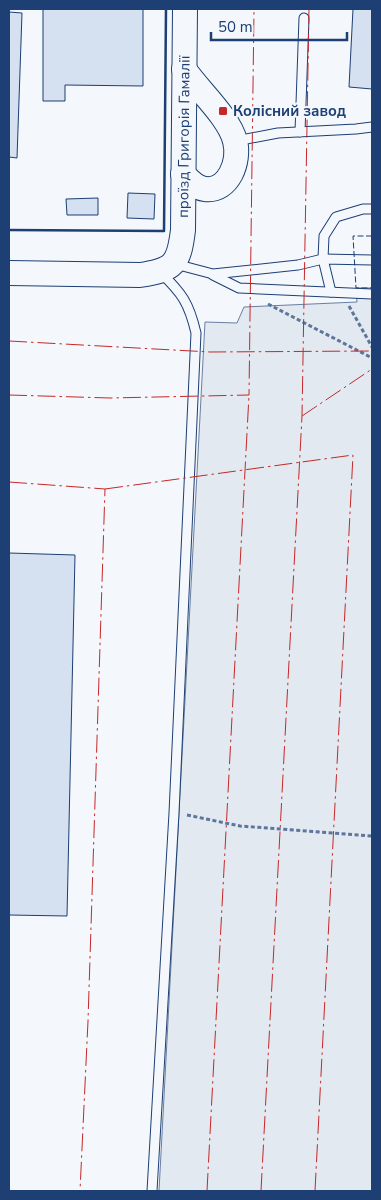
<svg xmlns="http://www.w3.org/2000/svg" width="381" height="1200" font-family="'Nunito Sans',sans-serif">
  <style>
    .green { fill: #e3e9f0; stroke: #687fa3 }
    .building { fill: #d5e0f0; stroke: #1d3f73 }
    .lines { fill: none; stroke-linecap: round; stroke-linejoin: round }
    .lane-casing { stroke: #1d3f73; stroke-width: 11 }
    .secondary-casing { stroke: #1d3f73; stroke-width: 26 }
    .path { stroke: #5e769c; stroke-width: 3; stroke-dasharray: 4 2.5; stroke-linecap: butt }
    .lane { stroke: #f4f7fb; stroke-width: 9 }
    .secondary { stroke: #f4f7fb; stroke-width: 24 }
    .fence { stroke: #1d3f73; stroke-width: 1; stroke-dasharray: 6 2.5; stroke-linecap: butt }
    .wall { stroke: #1d3f73; stroke-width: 2.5 }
    .power { stroke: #c62828; stroke-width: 1; stroke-dasharray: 18 4 2.5 4; stroke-linecap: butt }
    .poi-dot { fill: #c62828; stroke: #f4f7fb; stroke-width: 2 }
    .labels { text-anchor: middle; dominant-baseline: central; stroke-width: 4; stroke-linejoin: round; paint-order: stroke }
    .poi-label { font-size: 15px; font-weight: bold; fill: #1d3f73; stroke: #f4f7fb; text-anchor: start }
    .street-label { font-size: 15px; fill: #1d3f73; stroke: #f4f7fb }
  </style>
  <rect width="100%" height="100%" fill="#f4f7fb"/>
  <polygon class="green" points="356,288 372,288 372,1191 159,1191 205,322 237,323 244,307 357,302"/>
  <g class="building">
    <polygon points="43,9 143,9 143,86 65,85 65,101 43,101"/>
    <polygon points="353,9 372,9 372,89 349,87"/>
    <polygon points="9,12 22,13 17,158 9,157"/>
    <polygon points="128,193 155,194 154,219 127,218"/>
    <polygon points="98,198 98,215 67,215 66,199"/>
    <polygon points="9,553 75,555 67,916 9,915"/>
  </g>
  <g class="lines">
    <g class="lane-casing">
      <g id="lane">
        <polyline points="300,132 304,18"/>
        <polyline points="236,141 278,133 356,129 372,127"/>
        <polyline points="175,264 213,274 298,265 323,259 372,260"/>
        <polyline points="213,275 239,288 372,294"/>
        <polyline points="331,292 323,259 324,236 336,217 363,209 372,209"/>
        <path d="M 152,1191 L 174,813 L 196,333 C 189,303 182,293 160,272"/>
      </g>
    </g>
    <g class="secondary-casing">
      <g id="secondary">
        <path d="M 183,174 C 189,180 195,188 205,189 C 229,192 240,161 235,141 C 229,117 198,90 184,69"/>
        <path id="s1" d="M 9,273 L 140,275 C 174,270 179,264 183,230 L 185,9"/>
      </g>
    </g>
    <g class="path">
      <polyline points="268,304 372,358"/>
      <polyline points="349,306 372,347"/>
      <polyline points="187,815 240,826 372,836"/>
    </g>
    <use href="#lane" class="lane"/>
    <use href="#secondary" class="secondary"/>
    <polyline class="fence" points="372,236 353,236 356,288 372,288"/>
    <polyline class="wall" points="9,230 164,231 166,9"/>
    <g class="power">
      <polyline points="9,341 210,352 372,351"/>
      <polyline points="9,395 110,398 249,395 254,9"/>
      <polyline points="302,416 372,369"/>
      <polyline points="9,482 105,489 88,1021 80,1191"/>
      <polyline points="105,489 353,455 315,1191"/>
      <polyline points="207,1191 249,395"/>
      <polyline points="261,1191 302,416 309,9"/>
    </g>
  </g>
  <rect class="poi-dot" x="218" y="106" width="10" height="10" rx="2.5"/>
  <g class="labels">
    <g class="poi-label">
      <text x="233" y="111">Колісний завод</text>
    </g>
    <g class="street-label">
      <text stroke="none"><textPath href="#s1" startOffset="295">проїзд Григорія Гамалії</textPath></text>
    </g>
  </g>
  <rect width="381" height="1200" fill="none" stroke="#1d3f73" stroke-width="20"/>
  <path d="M211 32v8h136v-8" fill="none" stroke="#1d3f73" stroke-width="2.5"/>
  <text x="218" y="32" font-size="15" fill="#1d3f73" stroke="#f4f7fb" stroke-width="4" paint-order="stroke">50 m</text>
</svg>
